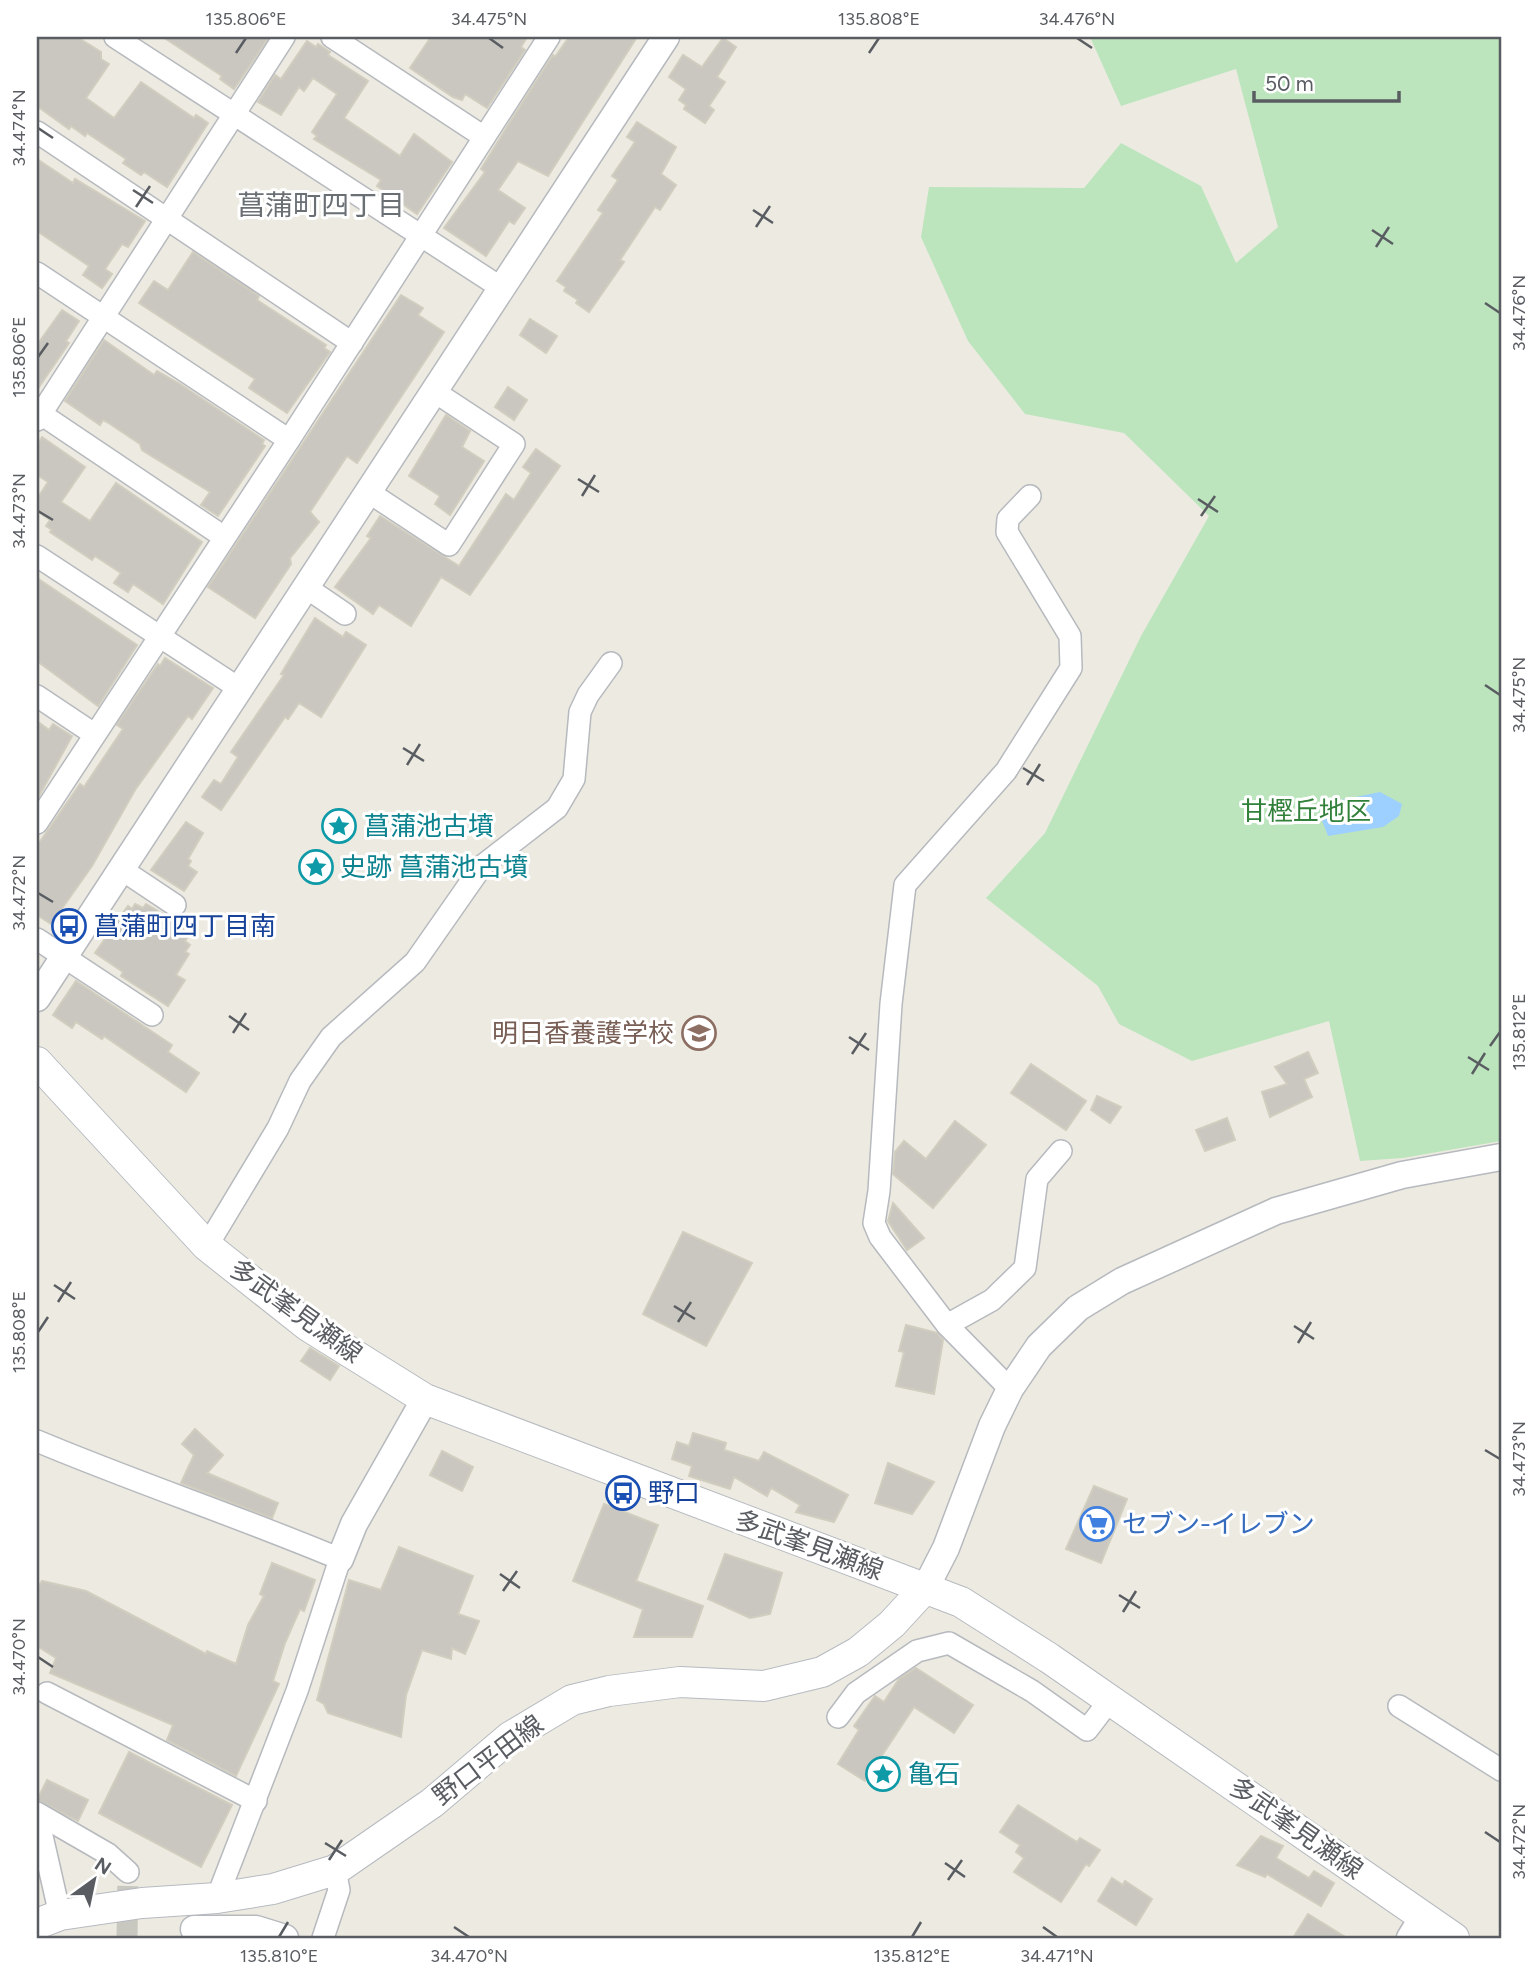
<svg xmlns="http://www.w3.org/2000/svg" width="1538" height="1975" font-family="Figtree,'Noto Sans JP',sans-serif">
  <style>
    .green { fill: #bce5be }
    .water { fill: #9ed0ff }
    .building { fill: #c9c7c0; stroke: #d1cdbf; stroke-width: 2 }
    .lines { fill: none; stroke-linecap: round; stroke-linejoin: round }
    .minor-tunnel { stroke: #c8c8c1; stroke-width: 21; stroke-dasharray: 21 10; stroke-linecap: butt }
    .minor-casing { stroke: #b6b9be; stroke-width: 24 }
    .tertiary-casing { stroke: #b6b9be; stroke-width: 29 }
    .secondary-casing { stroke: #b6bac0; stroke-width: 32 }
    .minor { stroke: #fff; stroke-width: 21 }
    .tertiary { stroke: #fff; stroke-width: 26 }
    .secondary { stroke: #fff; stroke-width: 30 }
    .ticks { fill: none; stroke: #595d62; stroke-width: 2.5 }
    .labels { text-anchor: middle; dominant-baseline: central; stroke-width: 6; stroke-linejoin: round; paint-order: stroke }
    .park-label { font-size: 26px; fill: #32813a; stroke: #fff }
    .culture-label { font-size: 26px; fill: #0d838f; stroke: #fff; text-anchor: start }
    .transit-label { font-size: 26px; fill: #164399; stroke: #fff; text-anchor: start }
    .education-label { font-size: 26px; fill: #785e54; stroke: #fff; text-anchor: end }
    .street-label { font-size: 26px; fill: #595d62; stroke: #fff }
    .shop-label { font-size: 26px; fill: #366cbe; stroke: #fff; text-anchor: start }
    .neighbourhood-label { font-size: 28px; fill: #6a6f74; stroke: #fff }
    .neatline { fill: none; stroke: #595d62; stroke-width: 2.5 }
    .ticks-label { font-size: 18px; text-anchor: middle; fill: #595d62 }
  </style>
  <rect width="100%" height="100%" fill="#edebe1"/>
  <polygon class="green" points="1090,37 1501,37 1501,1141 1403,1158 1360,1161 1329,1021 1192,1061 1119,1024 1098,986 986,898 1045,833 1141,636 1209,516 1124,433 1025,414 968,341 921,237 929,187 1084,188 1121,143 1201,186 1236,263 1278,227 1236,69 1121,106"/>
  <polygon class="water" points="1380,792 1402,804 1399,816 1383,827 1328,836 1321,818 1341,800"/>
  <g class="building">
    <polygon points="37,37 77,37 101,52 101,59 109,64 86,98 114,118 141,82 194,118 196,115 208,123 167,187 144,172 141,175 123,163 126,159 87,133 85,136 71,126 69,129 37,106"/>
    <polygon points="163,37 269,37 234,89 220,79 222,76"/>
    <polygon points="431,37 527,37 521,47 525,50 487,108 465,94 462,100 453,97 410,68"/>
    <polygon points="569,37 637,37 548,176 518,161 498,190 525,208 514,224 509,221 486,256 444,228 485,172 481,169 510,122 553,55 555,57"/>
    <polygon points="723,38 736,47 717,77 725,82 709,106 714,110 705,123 684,109 686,105 679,100 686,89 669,77 683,55 702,67"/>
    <polygon points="307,41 316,47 318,44 330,52 328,55 368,81 344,118 400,156 414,134 452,162 417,214 377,186 381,180 314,139 317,136 312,132 337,94 313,78 304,91 299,87 281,115 258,102 275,75 281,79"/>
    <polygon points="637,122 676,147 661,174 676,185 660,210 655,207 620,260 624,262 589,312 576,303 578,300 564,291 566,287 557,281 603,213 598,210 618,180 612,176 635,142 627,137"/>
    <polygon points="37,159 73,183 75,179 145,221 128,247 122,244 105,269 112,274 102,288 83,275 89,266 37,231"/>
    <polygon points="193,252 259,296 257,300 326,345 324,348 330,352 287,413 249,388 255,379 139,303 154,281 168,290"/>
    <polygon points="401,295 423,308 418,315 444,332 357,463 347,456 310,512 319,522 290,558 291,564 255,618 208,587"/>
    <polygon points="62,310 79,321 66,341 69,343 37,390 37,345"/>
    <polygon points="530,319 557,336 546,353 520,335"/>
    <polygon points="104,340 154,375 157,371 180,384 264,440 262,444 265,446 218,516 201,505 210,492 142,450 140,444 107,422 103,420 100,425 65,401"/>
    <polygon points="508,387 527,400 514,420 495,407"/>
    <polygon points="446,415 470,431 462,447 484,461 450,515 435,504 440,496 409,476"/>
    <polygon points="42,437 85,467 61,502 90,521 116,483 202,542 163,604 133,584 128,592 114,583 121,573 95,556 92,560 50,532 52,530 46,526 50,520 37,511 37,499 48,482 37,475 37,446"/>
    <polygon points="536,449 560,466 470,595 441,577 411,626 379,605 373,614 335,587 371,538 367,536 380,516 459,566 506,494 514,500 531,473 523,467"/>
    <polygon points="37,578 137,645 98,706 37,661"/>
    <polygon points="315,618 343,637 346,632 366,645 321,717 299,703 288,719 285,717 221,810 202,797 214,780 221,784 238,757 231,752 284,675 281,674"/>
    <polygon points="165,658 213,688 192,719 188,716 135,790 92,866 51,924 37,915 37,846 80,784 84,787 123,729 117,725 120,720 158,664 160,666"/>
    <polygon points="37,721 49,730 53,724 72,736 39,796 37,794"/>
    <polygon points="186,822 203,833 188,859 191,861 188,866 197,872 184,891 151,870"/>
    <polygon points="135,904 143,908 146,904 192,931 185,941 190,945 185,952 189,954 176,975 185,980 168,1006 121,976 123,972 95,953 128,906 132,909"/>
    <polygon points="76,981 172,1045 168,1052 199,1073 186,1092 104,1036 102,1039 76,1022 72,1028 53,1015"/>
    <polygon points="1308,1052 1318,1073 1304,1079 1312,1097 1270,1117 1262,1092 1287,1084 1275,1067"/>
    <polygon points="1031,1064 1086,1101 1066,1130 1011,1093"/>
    <polygon points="1097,1096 1121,1107 1110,1123 1091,1110"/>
    <polygon points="1227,1118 1235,1140 1205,1151 1196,1130"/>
    <polygon points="955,1121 986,1145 933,1208 893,1174 895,1152 904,1141 926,1159"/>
    <polygon points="893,1203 924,1238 907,1250 888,1221"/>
    <polygon points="683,1232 752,1263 706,1346 643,1314"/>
    <polygon points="906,1325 937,1333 943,1340 934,1394 896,1386 904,1352 899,1351"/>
    <polygon points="310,1348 339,1366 330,1380 301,1361"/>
    <polygon points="195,1429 223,1455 207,1473 278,1503 272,1518 181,1483 194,1455 182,1444"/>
    <polygon points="693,1433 726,1443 724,1450 759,1461 764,1452 848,1495 834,1522 796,1512 800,1505 771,1488 767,1496 734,1477 730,1489 689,1476 692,1466 672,1459 677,1442 689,1446"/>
    <polygon points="442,1451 473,1467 462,1491 430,1475"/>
    <polygon points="888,1463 934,1482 912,1514 875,1503"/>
    <polygon points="1094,1486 1127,1499 1101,1563 1066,1549"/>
    <polygon points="604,1504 658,1525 636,1581 703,1606 692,1637 634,1637 643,1609 573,1581"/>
    <polygon points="399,1547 473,1576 458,1614 479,1621 465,1654 452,1648 451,1659 422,1650 406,1695 401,1737 328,1713 324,1704 317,1700 349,1580 381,1590"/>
    <polygon points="725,1554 782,1573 770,1614 750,1618 708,1599"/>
    <polygon points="272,1563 315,1580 304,1611 300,1609 285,1643 273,1681 279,1684 236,1776 167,1740 173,1725 50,1673 56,1658 37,1646 37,1589 42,1581 86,1591 206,1654 207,1651 236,1664 248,1625 264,1596 260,1594"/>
    <polygon points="916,1668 973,1705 954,1733 914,1707 865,1781 838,1764 859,1730 854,1726 875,1696 884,1702 899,1679"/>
    <polygon points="129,1752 232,1805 201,1867 99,1813"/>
    <polygon points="47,1780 88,1800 78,1821 37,1800"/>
    <polygon points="1018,1805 1077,1842 1080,1838 1100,1850 1089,1866 1086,1864 1061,1902 1014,1872 1024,1858 1016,1852 1020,1845 1000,1832"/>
    <polygon points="1261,1836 1283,1846 1276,1858 1309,1878 1314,1871 1334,1883 1321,1906 1267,1874 1265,1877 1237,1865"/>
    <polygon points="1112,1878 1123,1885 1125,1881 1152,1899 1136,1925 1098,1901"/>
    <polygon points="1308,1914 1347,1938 1293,1938"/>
  </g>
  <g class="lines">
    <polyline class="minor-tunnel" points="127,1938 128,1872"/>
    <g class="minor-casing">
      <g id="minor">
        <polyline points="115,37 503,289"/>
        <polyline points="332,37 484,137"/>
        <polyline points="37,132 352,343"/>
        <polyline points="37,273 289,440"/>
        <polyline points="41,414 224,537"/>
        <polyline points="37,420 284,37"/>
        <polyline points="370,493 449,545 514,444 435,392"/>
        <polyline points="37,556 240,689"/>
        <polyline points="307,588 345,614"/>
        <polyline points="37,696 94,734"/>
        <polyline points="37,823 289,440 549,37"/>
        <polyline points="121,869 175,905"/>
        <polyline points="37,939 152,1015"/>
        <polyline points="207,1246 278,1128 300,1081 331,1037 415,962 482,866 557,808 574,779 580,712 588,695 611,663"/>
        <polyline points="947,1325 992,1300 1025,1268 1037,1179 1061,1151"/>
        <polyline points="1010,1389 947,1325 880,1237 874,1223 879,1191 891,1004 905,885 1006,771 1071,668 1070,636 1007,532 1008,519 1030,496"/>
        <path d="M 37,1441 C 137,1483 240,1517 340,1559 L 297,1691 L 217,1898"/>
        <polyline points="47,1693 256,1801"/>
        <polyline points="1399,1706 1501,1770"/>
        <polyline points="838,1717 856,1693 917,1651 949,1643 1032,1691 1087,1730 1110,1700"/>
        <polyline points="37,1813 108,1854 128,1872"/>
        <polyline points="37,1814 60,1915"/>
        <polyline points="323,1938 339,1890 335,1870"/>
      </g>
    </g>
    <g class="tertiary-casing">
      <g id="tertiary">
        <polyline points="37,998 666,37"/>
        <polyline points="340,1559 354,1524 425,1399"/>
        <polyline points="926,1587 946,1548 992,1426 1010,1389 1039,1346 1078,1308 1122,1281 1276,1211 1402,1175 1501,1157"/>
        <polyline points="194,1929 256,1929 285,1938"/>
        <polyline points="1410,1938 1423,1917"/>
      </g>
    </g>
    <g class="secondary-casing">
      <g id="secondary">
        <polyline points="37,1062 207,1246 308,1326 425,1399 961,1602 1049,1658 1454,1938"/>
        <polyline points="37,1924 60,1915 142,1903 217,1898 273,1889 335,1870 432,1803 510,1737 572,1700 609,1691 680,1682 764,1686 822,1672 858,1652 892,1624 926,1587"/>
      </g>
    </g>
    <use href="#minor" class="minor"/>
    <use href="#tertiary" class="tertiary"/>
    <use href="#secondary" class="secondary"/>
  </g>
  <path class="ticks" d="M 489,38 L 503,48M 1077,38 L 1092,48M 236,53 L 246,38M 869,53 L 879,38M 38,128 L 53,138M 133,190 L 153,203M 136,207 L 150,186M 753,210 L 773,223M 756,227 L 770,206M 1372,230 L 1393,244M 1376,247 L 1389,227M 1485,303 L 1500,313M 38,357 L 48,343M 578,479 L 599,492M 582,496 L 595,475M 1198,499 L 1218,512M 38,511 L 53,520M 1201,516 L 1215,496M 1485,685 L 1500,695M 403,748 L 424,761M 407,765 L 420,744M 1023,768 L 1044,781M 1027,785 L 1040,764M 38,893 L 53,902M 229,1016 L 249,1030M 233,1033 L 246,1013M 849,1037 L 869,1050M 1490,1046 L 1500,1032M 852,1054 L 866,1033M 1468,1057 L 1489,1070M 1472,1074 L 1485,1053M 54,1285 L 75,1299M 58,1302 L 71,1282M 674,1306 L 695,1319M 678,1322 L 691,1302M 1294,1326 L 1314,1339M 38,1332 L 48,1317M 1298,1343 L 1311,1322M 1485,1450 L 1500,1459M 500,1574 L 520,1588M 503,1591 L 517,1571M 1119,1595 L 1140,1608M 1123,1612 L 1136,1591M 38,1657 L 53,1667M 1485,1832 L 1500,1842M 325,1843 L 346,1856M 329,1860 L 342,1840M 945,1863 L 965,1877M 948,1880 L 962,1860M 454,1927 L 469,1937M 1043,1927 L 1057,1937M 279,1937 L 288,1922M 912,1937 L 921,1922"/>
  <defs>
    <g id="sight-ring" transform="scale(1.75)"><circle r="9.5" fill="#fff" stroke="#0f9aa8" stroke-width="1.5"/><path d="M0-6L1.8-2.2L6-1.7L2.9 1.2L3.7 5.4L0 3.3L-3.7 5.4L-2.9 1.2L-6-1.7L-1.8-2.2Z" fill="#0f9aa8"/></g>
    <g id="bus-ring" transform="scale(1.75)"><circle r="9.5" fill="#fff" stroke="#1a4fb4" stroke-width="1.5"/><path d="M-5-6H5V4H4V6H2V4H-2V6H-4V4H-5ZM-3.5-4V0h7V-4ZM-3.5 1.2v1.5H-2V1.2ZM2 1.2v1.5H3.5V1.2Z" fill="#1a4fb4"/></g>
    <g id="school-ring" transform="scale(1.75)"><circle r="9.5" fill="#fff" stroke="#8d6e63" stroke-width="1.5"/><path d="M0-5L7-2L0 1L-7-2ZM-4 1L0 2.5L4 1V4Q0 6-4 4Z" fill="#8d6e63"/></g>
    <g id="supermarket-ring" transform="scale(1.75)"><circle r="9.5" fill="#fff" stroke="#3f7fe0" stroke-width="1.5"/><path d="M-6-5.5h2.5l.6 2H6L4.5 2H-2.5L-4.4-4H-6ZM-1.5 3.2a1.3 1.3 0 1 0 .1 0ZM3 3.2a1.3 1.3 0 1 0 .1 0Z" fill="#3f7fe0"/></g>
  </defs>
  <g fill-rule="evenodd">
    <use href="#sight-ring" x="339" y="826"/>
    <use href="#sight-ring" x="316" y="867"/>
    <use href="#bus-ring" x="69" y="926"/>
    <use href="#school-ring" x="699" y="1033"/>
    <use href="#bus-ring" x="623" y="1493"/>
    <use href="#supermarket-ring" x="1097" y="1524"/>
    <use href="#sight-ring" x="883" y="1774"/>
  </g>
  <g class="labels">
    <g class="park-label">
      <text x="1306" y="811">甘樫丘地区</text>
    </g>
    <g class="culture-label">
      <text x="364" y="826">菖蒲池古墳</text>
      <text x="340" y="867">史跡 菖蒲池古墳</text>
      <text x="908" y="1774">亀石</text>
    </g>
    <g class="transit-label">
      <text x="94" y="926">菖蒲町四丁目南</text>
      <text x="648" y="1493">野口</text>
    </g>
    <g class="education-label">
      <text x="674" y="1033">明日香養護学校</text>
    </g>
    <g class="street-label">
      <text transform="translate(296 1311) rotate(36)">多武峯見瀬線</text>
      <text transform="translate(809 1545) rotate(20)">多武峯見瀬線</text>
      <text transform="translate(488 1760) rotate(-37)">野口平田線</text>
      <text transform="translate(1296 1828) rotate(35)">多武峯見瀬線</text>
    </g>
    <g class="shop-label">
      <text x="1122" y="1524">セブン-イレブン</text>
    </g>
    <g class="neighbourhood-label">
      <text x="321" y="205">菖蒲町四丁目</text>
    </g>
  </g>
  <rect width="1538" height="1975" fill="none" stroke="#ffffff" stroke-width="77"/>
  <g transform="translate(94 1880) rotate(33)" stroke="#ffffff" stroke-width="5" paint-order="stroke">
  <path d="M0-5L12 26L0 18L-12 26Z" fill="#595d62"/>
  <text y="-10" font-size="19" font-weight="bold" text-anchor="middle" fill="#595d62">N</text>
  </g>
  <path d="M1254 91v10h145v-10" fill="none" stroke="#595d62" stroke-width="3.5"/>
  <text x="1265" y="91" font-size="21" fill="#595d62" stroke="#ffffff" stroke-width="5" paint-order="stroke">50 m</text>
  <rect x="38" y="38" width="1462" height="1899" class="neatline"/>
  <g class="ticks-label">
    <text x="246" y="25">135.806°E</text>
    <text x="489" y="25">34.475°N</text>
    <text x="879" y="25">135.808°E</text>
    <text x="1077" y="25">34.476°N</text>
    <text transform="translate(19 128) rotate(-90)" y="6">34.474°N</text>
    <text transform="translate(1519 313) rotate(-90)" y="6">34.476°N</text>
    <text transform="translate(19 357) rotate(-90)" y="6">135.806°E</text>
    <text transform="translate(19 511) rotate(-90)" y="6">34.473°N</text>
    <text transform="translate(1519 695) rotate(-90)" y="6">34.475°N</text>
    <text transform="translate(19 893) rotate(-90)" y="6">34.472°N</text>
    <text transform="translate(1519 1032) rotate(-90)" y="6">135.812°E</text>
    <text transform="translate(19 1332) rotate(-90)" y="6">135.808°E</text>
    <text transform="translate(1519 1459) rotate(-90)" y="6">34.473°N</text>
    <text transform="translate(19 1657) rotate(-90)" y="6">34.470°N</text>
    <text transform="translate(1519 1842) rotate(-90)" y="6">34.472°N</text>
    <text x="279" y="1962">135.810°E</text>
    <text x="469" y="1962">34.470°N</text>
    <text x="912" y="1962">135.812°E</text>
    <text x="1057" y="1962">34.471°N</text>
  </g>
</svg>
